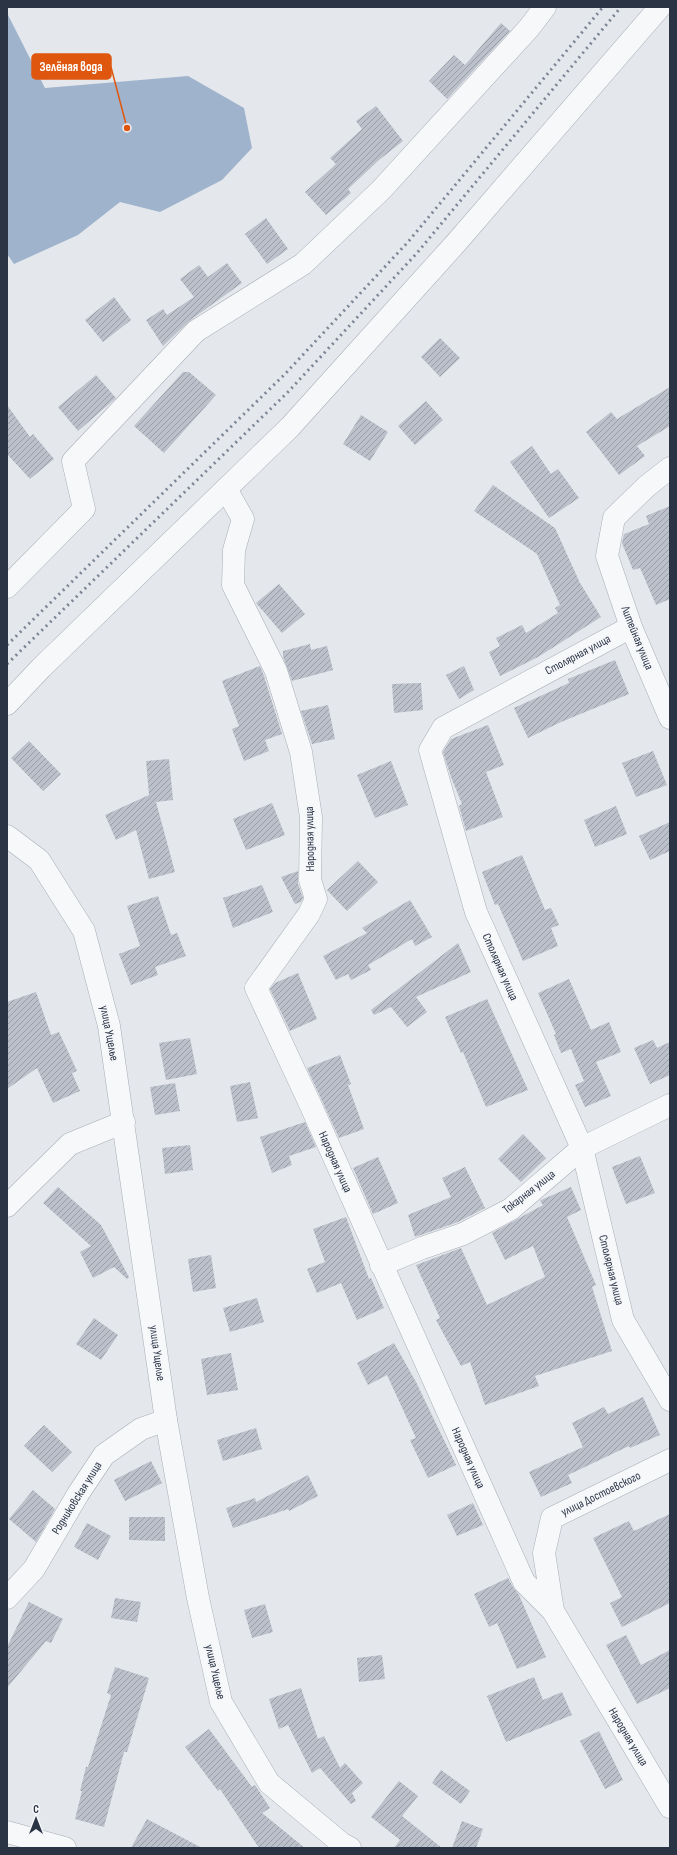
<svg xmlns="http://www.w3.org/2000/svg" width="677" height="1855" font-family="'Sofia Sans Condensed',sans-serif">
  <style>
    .water { fill: #9fb4cc }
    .building { fill: url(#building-hatch) }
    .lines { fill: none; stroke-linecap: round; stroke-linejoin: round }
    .minor-casing { stroke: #a9aeb7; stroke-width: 23 }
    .minor { stroke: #f7f8fa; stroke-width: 22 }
    .rail { stroke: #7d8696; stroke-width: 3; stroke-dasharray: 2 4; stroke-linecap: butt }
    .labels { text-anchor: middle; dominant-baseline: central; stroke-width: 3; stroke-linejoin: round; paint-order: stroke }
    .street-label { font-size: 12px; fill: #2b3445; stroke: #f4f6f9 }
    .leader { fill: none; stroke: #df570f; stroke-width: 1.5 }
    .callout-dot { fill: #df570f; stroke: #f4f6f9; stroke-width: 1.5 }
    .callout { fill: #df570f; stroke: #df570f; stroke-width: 1.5 }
    .callout-label { font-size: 13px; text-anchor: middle; font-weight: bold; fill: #fff }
  </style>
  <defs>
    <pattern id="building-hatch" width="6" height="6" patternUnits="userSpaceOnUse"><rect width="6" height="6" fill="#bbc0ca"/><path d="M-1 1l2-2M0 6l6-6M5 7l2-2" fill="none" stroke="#989da6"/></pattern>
  </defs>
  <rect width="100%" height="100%" fill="#e4e7ec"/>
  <polygon class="water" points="7,13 45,88 188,76 244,108 252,148 222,180 160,212 120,202 78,235 14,264 7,254"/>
  <g class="building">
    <polygon points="501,23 510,31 447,99 429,81 454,55 465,65"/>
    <polygon points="376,106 403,141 379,160 348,189 351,193 326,215 305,192 336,164 330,158 362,129 356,121"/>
    <polygon points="266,218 288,249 267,264 245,234"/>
    <polygon points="227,263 242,283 189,321 163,346 146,320 163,309 167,315 194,297 180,279 199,265 208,277"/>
    <polygon points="114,297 131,320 103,342 85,320"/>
    <polygon points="440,338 460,358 440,377 421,357"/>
    <polygon points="183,372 189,372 216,395 164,453 134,426"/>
    <polygon points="96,375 116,398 78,431 58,407"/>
    <polygon points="670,387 670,426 637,446 645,456 619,475 586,432 611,412 617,419"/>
    <polygon points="426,401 443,420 415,445 398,426"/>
    <polygon points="7,405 30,437 33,434 54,459 30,479 7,454"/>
    <polygon points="361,415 388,432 370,461 343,444"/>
    <polygon points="532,446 551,474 558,469 579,498 549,518 510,462"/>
    <polygon points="493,485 555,528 580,583 601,617 538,657 500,676 489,652 500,646 496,638 522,625 526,633 558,613 555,608 560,605 537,554 474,511"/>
    <polygon points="670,506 670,599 656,605 640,568 633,570 622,543 624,534 649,524 646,516"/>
    <polygon points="279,584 305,614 282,633 256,603"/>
    <polygon points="310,644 311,650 327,646 333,670 292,681 283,657 283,651"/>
    <polygon points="615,660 629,694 561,722 528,738 514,708 569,683 568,679"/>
    <polygon points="260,666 264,676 282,734 265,740 269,751 244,761 232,729 239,726 222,681"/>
    <polygon points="464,666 474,690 459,699 446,675"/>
    <polygon points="421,683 423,710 394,713 392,684"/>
    <polygon points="328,705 335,739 312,744 301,711"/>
    <polygon points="488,725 504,765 486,772 503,817 466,831 459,806 462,804 451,777 443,752 451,739"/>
    <polygon points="29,741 61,774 43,791 11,758"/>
    <polygon points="653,751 667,785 636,797 622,763"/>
    <polygon points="169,759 173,800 156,802 175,872 149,879 136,830 116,840 105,815 149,795 146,761"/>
    <polygon points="391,761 408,805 375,818 357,775"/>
    <polygon points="272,803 285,835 246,850 233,819"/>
    <polygon points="616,806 627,834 595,847 584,820"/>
    <polygon points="670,822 670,851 650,860 639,836"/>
    <polygon points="522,855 545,910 551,908 559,925 551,928 558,946 523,961 498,904 495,905 482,872"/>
    <polygon points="358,861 378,882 347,911 327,890"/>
    <polygon points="298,871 298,884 303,898 301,902 295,904 281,877"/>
    <polygon points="262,885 273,912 233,928 223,898"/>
    <polygon points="158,896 171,935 177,933 186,956 155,967 158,975 131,985 119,954 140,946 127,906"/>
    <polygon points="410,900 432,937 415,946 412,939 368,965 371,970 351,980 348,974 336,980 323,956 367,933 362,928"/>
    <polygon points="458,943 471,972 416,997 427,1012 407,1027 391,1007 374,1015 371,1010"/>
    <polygon points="298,973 317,1019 290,1031 270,989 275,983"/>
    <polygon points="569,979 591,1030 609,1022 621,1052 596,1062 611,1096 585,1107 575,1085 584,1081 571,1049 561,1053 554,1035 556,1034 538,993"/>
    <polygon points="36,992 51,1035 59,1032 77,1071 72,1073 80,1091 53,1103 37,1068 7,1089 7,1002"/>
    <polygon points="487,999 528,1090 486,1107 463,1052 461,1053 445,1017"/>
    <polygon points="190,1038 197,1074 166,1080 159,1043"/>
    <polygon points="653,1040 657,1048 670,1042 670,1075 650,1084 634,1048"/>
    <polygon points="340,1055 351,1084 348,1085 364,1129 339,1138 307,1068"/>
    <polygon points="250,1082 258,1118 237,1122 230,1086"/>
    <polygon points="175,1083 180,1111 155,1115 150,1087"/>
    <polygon points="305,1122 316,1147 289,1156 292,1165 272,1173 260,1137"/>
    <polygon points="523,1134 546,1158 521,1182 498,1159"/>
    <polygon points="190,1145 193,1170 165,1174 162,1148"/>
    <polygon points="640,1156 655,1193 626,1204 612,1167"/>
    <polygon points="378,1157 398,1203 373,1214 353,1168"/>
    <polygon points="465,1167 485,1208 458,1222 415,1237 408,1215 451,1197 442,1178"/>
    <polygon points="58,1187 101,1225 129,1277 127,1279 114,1267 93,1278 80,1252 91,1246 43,1203"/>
    <polygon points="571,1187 581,1210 567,1217 596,1285 592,1287 612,1351 535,1376 539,1386 485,1405 470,1362 461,1366 436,1320 440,1318 416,1265 461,1248 487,1305 545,1277 533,1246 505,1260 492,1233 543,1205 540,1201 541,1200"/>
    <polygon points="346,1217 369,1279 371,1278 384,1308 357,1320 341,1283 317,1293 307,1269 325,1262 313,1229"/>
    <polygon points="211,1255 216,1288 193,1292 188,1259"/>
    <polygon points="257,1298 264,1322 230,1332 223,1308"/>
    <polygon points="94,1318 118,1335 101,1360 76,1344"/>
    <polygon points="394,1343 416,1382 456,1465 428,1478 410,1440 416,1438 387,1375 368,1385 357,1363"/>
    <polygon points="231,1353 238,1390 207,1395 201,1359"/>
    <polygon points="643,1397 660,1435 630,1448 629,1446 568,1475 572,1483 541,1497 529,1472 583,1447 572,1423 604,1407 608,1414"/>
    <polygon points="44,1425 72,1452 52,1472 24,1446"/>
    <polygon points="256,1428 262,1449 223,1461 217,1440"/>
    <polygon points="151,1461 162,1483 125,1501 114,1480"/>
    <polygon points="308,1475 318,1496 289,1511 288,1509 233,1528 226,1508 255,1498 256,1502"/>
    <polygon points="33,1490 55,1509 36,1542 9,1519"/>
    <polygon points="473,1503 483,1525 457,1536 447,1515"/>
    <polygon points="670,1514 670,1603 622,1627 610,1603 622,1597 593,1538 629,1521 634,1531"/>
    <polygon points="129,1517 165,1517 165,1541 129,1540"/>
    <polygon points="87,1523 111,1536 98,1560 74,1547"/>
    <polygon points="508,1578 513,1587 519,1595 546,1657 517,1669 497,1623 489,1627 474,1594"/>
    <polygon points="115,1598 141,1602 137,1622 111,1618"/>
    <polygon points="29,1602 63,1619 51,1643 46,1641 7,1688 7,1647"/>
    <polygon points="265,1604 273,1632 252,1638 244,1610"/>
    <polygon points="626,1635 641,1665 670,1650 670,1688 637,1704 606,1645"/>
    <polygon points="382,1655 385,1679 359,1682 357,1658"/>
    <polygon points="115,1667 149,1678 127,1752 124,1752 104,1827 75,1819 82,1791 80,1791 86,1767 88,1767 111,1695 107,1693"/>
    <polygon points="534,1677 543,1700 562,1692 572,1715 506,1742 487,1696"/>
    <polygon points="301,1688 318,1739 324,1736 340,1768 345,1763 363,1783 352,1793 356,1801 351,1804 320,1768 312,1773 288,1725 279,1729 269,1699"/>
    <polygon points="209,1729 252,1787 255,1785 270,1808 262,1813 305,1848 259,1848 220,1789 218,1791 185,1747"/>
    <polygon points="599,1731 623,1780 605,1789 580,1741"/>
    <polygon points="441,1770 470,1791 461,1804 432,1783"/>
    <polygon points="399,1781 418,1796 402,1816 442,1848 394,1848 400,1840 371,1817"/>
    <polygon points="147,1819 202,1848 131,1848"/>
    <polygon points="462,1821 483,1829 476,1848 452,1848"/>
  </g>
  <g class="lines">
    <g class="minor-casing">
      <g id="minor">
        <polyline points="670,468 647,486 614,518 607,556 631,627 670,718"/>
        <polyline points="226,489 243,519 234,550 233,585 276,671 301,752 311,817 310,880 316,899 309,914 256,988 311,1106 524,1582 553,1611 670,1807"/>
        <polyline points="7,587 84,509 73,461 196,331 303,264 381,190 529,28 545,7"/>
        <polyline points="631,627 443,728 430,750 476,912 582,1148 623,1320 670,1400"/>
        <polyline points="7,704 41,668 290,427 456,243 660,7"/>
        <polyline points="7,836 39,860 84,931 109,1026 166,1420 198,1598 221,1702 269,1783 341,1843 350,1848"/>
        <polyline points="7,1206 70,1144 124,1122"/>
        <polyline points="381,1265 422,1248 463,1234 511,1209 582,1148 670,1105"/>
        <polyline points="7,1598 34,1569 78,1494 104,1455 141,1429 166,1420"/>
        <polyline points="553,1611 544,1553 552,1518 670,1460"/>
        <polyline points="7,1832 65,1848"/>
      </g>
    </g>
    <use href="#minor" class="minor"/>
    <g class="rail">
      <polyline points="7,645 285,374 408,242 603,7"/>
      <polyline points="7,664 288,392 417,253 621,7"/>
    </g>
  </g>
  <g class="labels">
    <g class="street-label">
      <text transform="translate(637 638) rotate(68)">Литейная улица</text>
      <text transform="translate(578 655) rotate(-28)">Столярная улица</text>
      <text transform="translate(310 839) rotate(-91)">Народная улица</text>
      <text transform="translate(500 967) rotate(66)">Столярная улица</text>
      <text transform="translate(109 1033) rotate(79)">улица Ущелье</text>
      <text transform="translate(335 1162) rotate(66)">Народная улица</text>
      <text transform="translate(529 1192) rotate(-38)">Токарная улица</text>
      <text transform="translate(611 1270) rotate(76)">Столярная улица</text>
      <text transform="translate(157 1353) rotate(82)">улица Ущелье</text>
      <text transform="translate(468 1458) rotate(66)">Народная улица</text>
      <text transform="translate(601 1494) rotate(-26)">улица Достоевского</text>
      <text transform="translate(77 1498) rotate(-58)">Родниковская улица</text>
      <text transform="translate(215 1672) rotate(77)">улица Ущелье</text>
      <text transform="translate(628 1737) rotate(59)">Народная улица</text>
    </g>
  </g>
  <path class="leader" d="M127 128L111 67"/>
  <circle class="callout-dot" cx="127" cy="128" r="4"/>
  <rect class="callout" x="32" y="54" width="79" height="25" rx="4"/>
  <g class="callout-label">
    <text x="71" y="71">Зелёная вода</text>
  </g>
  <rect width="677" height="1855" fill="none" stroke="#2b3445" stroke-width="16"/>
  <g transform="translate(36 1819)" stroke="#f4f6f9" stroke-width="3" paint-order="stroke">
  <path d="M0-3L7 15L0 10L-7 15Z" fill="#2b3445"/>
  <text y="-6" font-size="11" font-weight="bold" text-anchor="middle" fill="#2b3445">С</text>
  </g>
</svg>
